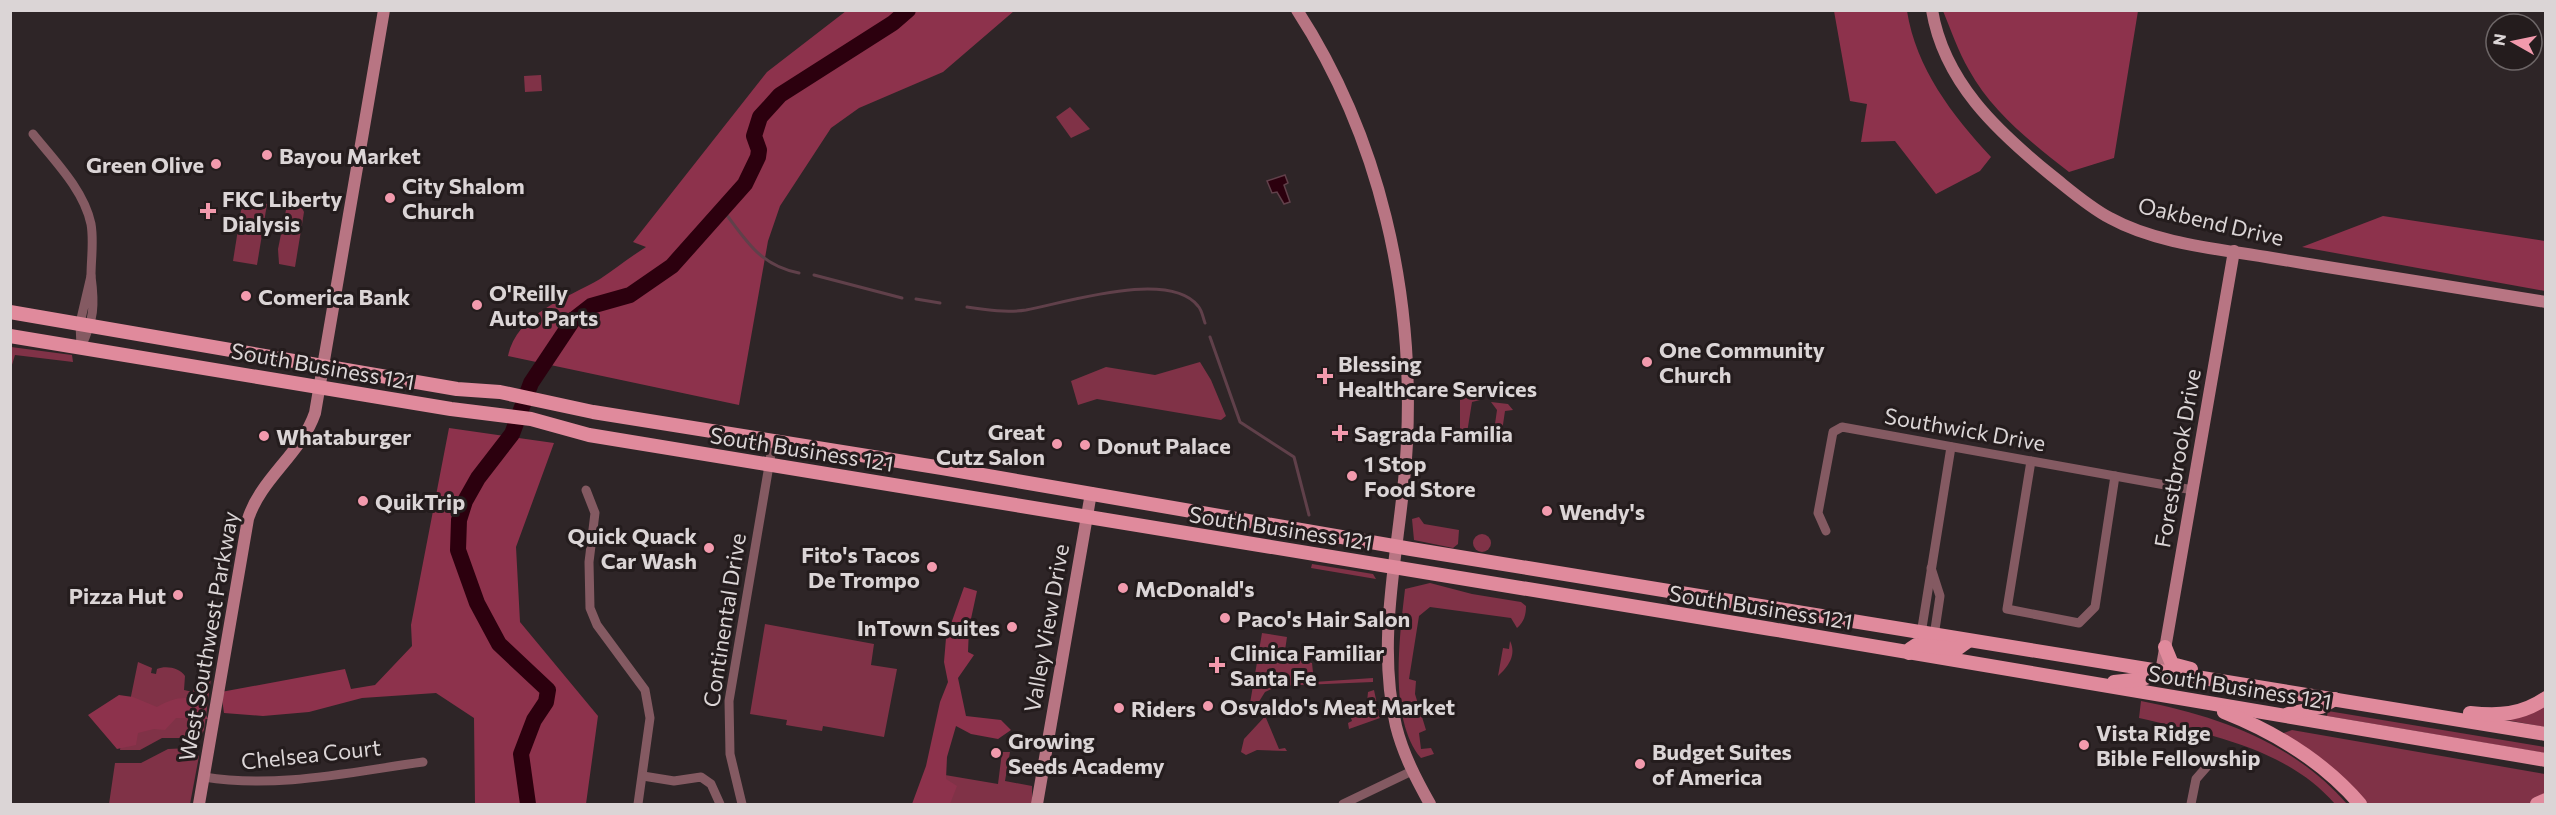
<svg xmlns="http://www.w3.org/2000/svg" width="2556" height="815" font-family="Commissioner,sans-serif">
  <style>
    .green { fill: #803247 }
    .forest { fill: #8d324c }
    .water { fill: #2c000e; stroke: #60404a; stroke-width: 1.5 }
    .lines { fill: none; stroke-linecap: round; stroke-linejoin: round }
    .stream { stroke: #60404a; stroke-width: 3 }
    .river { stroke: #2c000e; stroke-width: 16 }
    .street { stroke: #845a62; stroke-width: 9 }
    .secondary { stroke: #b87583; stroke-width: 12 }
    .primary { stroke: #e08a9c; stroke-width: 14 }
    .poi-dot { fill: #f29aad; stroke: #241c1d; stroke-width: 2 }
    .labels { text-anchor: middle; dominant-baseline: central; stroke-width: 6; stroke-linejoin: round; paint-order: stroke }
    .poi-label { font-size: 22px; font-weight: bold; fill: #dbd5d6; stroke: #241c1d; text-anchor: start }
    .street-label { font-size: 22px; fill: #dbd5d6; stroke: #241c1d }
  </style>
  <rect width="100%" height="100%" fill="#2e2527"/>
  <g class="green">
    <polygon points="541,75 542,91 525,92 524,76"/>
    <polygon points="1070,107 1090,129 1071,138 1056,117"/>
    <polygon points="243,198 267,204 257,265 233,261"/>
    <polygon points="287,205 302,208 304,212 295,267 279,264 278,249"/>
    <polygon points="11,347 72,355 73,362 15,355 11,368"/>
    <polygon points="1200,362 1211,380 1226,416 1221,420 1097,399 1078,405 1071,381 1106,367 1155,375"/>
    <polygon points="1454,394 1480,400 1472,402 1467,433 1470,434 1469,438 1454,437 1455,432 1460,432 1460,400 1452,397"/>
    <polygon points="1491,402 1508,404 1513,410 1505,411 1501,438 1509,440 1508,445 1487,442 1488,437 1493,438 1497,410"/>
    <polygon points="1419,517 1424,524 1459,530 1458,544 1453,548 1414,540 1412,519"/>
    <circle cx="1482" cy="543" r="9"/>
    <polygon points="1312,564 1373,574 1376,579 1311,568"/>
    <path d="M 1430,583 L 1472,594 L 1521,602 L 1526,606 C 1526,615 1524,622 1517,628 L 1511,618 L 1430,607 L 1419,616 L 1409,679 L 1416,681 L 1415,694 L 1426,730 L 1419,733 L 1421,749 L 1431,748 L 1434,754 L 1421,758 C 1388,719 1400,635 1405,589 Z"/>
    <polygon points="765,624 874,644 871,665 897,669 884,737 823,726 822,731 786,725 787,720 750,714"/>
    <polygon points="1262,633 1287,637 1284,657 1312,663 1314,682 1373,678 1373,682 1278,686 1265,692 1250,716 1248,715"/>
    <path d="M 1510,641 C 1517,655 1508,667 1498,676 L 1503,648 L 1509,649 Z"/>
    <path d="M 138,662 L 152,668 L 151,673 L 156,674 L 157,669 C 166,665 180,668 185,676 L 184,690 L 193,692 L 194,688 L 202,688 L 203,681 L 196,680 L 204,673 L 211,678 L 204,730 L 200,738 L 162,738 L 140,750 L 120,750 Z"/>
    <polygon points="1374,690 1380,718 1349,729 1348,723 1352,721 1349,712 1344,713 1341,706 1367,703 1368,692"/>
    <path d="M 2141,701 C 2218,716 2294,743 2347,804 L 2335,804 C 2286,748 2208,734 2139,718 Z"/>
    <polygon points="2545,706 2545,727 2507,720"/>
    <polygon points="1270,711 1272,715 1266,718 1279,749 1285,748 1287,751 1257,750 1246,755 1241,752 1244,739"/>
    <polygon points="2328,711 2545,747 2545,753 2327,716"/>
    <polygon points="2292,730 2545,774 2545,802 2541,804 2368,804 2356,791 2281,734"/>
    <polygon points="190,748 199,756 190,804 109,804 115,763 141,763 168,749"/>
    <polygon points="1002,752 1010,752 1005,781 1032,786 1032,804 947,804 945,775 998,784"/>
  </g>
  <g class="forest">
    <path d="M 846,11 L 1014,11 L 943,72 L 859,108 L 831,128 L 780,206 L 768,241 L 739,405 L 508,356 C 517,313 566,299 600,279 C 615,269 630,257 646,247 L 633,242 L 767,72 Z"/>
    <path d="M 1834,11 L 1907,11 C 1916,68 1952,115 1991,157 L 1980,171 L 1936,194 L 1895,141 L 1861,142 L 1867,104 L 1850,101 Z"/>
    <path d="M 1943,11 L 2138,11 L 2114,158 L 2069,172 C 2032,143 1992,112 1969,70 C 1958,51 1951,30 1943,11 Z"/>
    <polygon points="2383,216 2545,241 2545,291 2302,247"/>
    <polygon points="449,428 554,443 516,547 520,622 598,716 586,804 475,804 474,718 436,693 362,698 309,712 263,716 224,713 221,692 345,669 351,689 375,685 412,646 411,625"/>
    <polygon points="964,587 977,591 969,628 968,652 974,655 958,678 966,716 1001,720 1011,730 998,739 971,734 956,726 947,757 946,779 957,786 950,804 912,804 926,766 940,702 948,682 944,662 946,638"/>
    <path d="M 119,695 L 133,697 L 157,707 C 176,696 186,696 207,702 L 206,715 L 208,719 L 176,718 L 165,730 L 154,729 L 138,733 L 136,745 L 117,749 L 88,715 Z"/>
  </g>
  <polygon class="water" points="1285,175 1288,183 1284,185 1290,202 1284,204 1277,192 1272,193 1267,181"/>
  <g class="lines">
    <g class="stream">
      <path d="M 723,210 C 746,240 759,265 799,273"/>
      <polyline points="814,275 902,298"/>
      <polyline points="916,299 940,303"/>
      <path d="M 967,307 C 987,310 1006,313 1026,310 C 1065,303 1169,269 1198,306 C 1202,310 1203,318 1205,323"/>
      <polyline points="1210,337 1240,422 1294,457 1309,515"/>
    </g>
    <polyline class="river" points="528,804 521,754 534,720 546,702 548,690 499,644 477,603 458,550 459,520 465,501 478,478 512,434 531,383 573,320 591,306 630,295 672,266 745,184 758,157 759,150 754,136 760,117 780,95 893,23 908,10"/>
    <g class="street">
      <path d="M 33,134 C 54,160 84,190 91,224 C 94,241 91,259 91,276"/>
      <path d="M 91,276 C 95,306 94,319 81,347 L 80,323 Z"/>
      <polyline points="2031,461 2007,609 2079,623 2095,607 2115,476"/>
      <polyline points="586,490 595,513 589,562 590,608 597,625 645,690 650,718 638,804"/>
      <polyline points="1826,531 1818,513 1833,432 1842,427 2193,490"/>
      <polyline points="1931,568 1940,596 1934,636"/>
      <polyline points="1921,634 1951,447"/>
      <polyline points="643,776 674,781 701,777 711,784 720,804"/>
      <path d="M 204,777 C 277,789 350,772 423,762"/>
      <polyline points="742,804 730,754 729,701 773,442"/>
      <polyline points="1343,804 1412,771"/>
      <polyline points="2191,804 2196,779 2210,763"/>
    </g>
    <g class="secondary">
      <path d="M 1297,10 C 1380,138 1414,291 1407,442 C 1403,536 1374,632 1396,726 C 1403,754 1416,779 1430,804"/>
      <path d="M 1932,10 C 1944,82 1997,131 2051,175 C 2070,190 2089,207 2110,218 C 2157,244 2220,249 2272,258 C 2363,273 2454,287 2546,302"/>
      <polyline points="2161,672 2234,251"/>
      <path d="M 199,804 L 248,519 C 261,478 301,454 315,413 L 384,10"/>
      <polyline points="1037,804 1091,493"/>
    </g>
    <g class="primary">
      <polyline points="10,312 457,389 500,392 593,412 942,468 1411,549 2546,734"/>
      <polyline points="10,336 451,409 531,419 589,435 1771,629 2546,760"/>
      <polyline points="2165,647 2172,664 2191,669"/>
      <polyline points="1909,653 1910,649 1916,645 1957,649 1968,641"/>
      <polyline points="2114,682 2143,679 2159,673"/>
      <path d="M 2224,712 C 2277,733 2323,761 2360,804"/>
      <path d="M 2470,713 C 2499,716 2521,715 2546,698"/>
      <polyline points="2288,714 2321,707 2335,699"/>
      <polyline points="2537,804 2546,800"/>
    </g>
  </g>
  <g class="poi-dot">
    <circle cx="267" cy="155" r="6"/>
    <circle cx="216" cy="164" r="6"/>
    <circle cx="390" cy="198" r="6"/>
    <path d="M205 202h6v6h6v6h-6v6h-6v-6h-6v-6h6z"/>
    <circle cx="246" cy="296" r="6"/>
    <circle cx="477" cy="305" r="6"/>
    <circle cx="1647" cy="362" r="6"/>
    <path d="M1322 367h6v6h6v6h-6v6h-6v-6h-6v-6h6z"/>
    <path d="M1337 424h6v6h6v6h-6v6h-6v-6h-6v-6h6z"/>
    <circle cx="264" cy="436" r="6"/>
    <circle cx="1057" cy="444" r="6"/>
    <circle cx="1085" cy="445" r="6"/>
    <circle cx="1352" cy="476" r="6"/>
    <circle cx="363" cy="501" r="6"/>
    <circle cx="1547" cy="511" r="6"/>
    <circle cx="709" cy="548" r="6"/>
    <circle cx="932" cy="567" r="6"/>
    <circle cx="1123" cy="588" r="6"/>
    <circle cx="178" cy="595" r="6"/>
    <circle cx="1225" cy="618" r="6"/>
    <circle cx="1012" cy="627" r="6"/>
    <path d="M1214 656h6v6h6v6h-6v6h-6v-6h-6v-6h6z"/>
    <circle cx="1208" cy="706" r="6"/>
    <circle cx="1119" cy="708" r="6"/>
    <circle cx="2084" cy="745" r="6"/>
    <circle cx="996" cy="753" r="6"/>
    <circle cx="1640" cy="764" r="6"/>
  </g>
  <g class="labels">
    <g class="poi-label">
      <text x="279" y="155">Bayou Market</text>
      <text x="204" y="164" text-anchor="end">Green Olive</text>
      <text x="402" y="185">City Shalom<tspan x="402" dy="25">Church</tspan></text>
      <text x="222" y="198">FKC Liberty<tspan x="222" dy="25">Dialysis</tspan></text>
      <text x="489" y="292">O'Reilly<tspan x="489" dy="25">Auto Parts</tspan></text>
      <text x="258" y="296">Comerica Bank</text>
      <text x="1659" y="349">One Community<tspan x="1659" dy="25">Church</tspan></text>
      <text x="1338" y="363">Blessing<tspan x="1338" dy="25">Healthcare Services</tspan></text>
      <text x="1045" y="431" text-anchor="end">Great<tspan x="1045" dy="25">Cutz Salon</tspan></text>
      <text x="1354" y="433">Sagrada Familia</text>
      <text x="276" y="436">Whataburger</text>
      <text x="1097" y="445">Donut Palace</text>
      <text x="1364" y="463">1 Stop<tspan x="1364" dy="25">Food Store</tspan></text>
      <text x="375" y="501">QuikTrip</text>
      <text x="1559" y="511">Wendy's</text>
      <text x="697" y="535" text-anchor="end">Quick Quack<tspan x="697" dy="25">Car Wash</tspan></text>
      <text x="920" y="554" text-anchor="end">Fito's Tacos<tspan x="920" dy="25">De Trompo</tspan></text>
      <text x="1135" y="588">McDonald's</text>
      <text x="166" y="595" text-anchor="end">Pizza Hut</text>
      <text x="1237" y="618">Paco's Hair Salon</text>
      <text x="1000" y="627" text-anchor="end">InTown Suites</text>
      <text x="1230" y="652">Clinica Familiar<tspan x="1230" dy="25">Santa Fe</tspan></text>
      <text x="1220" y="706">Osvaldo's Meat Market</text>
      <text x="1131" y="708">Riders</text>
      <text x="2096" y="732">Vista Ridge<tspan x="2096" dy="25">Bible Fellowship</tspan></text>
      <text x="1008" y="740">Growing<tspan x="1008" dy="25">Seeds Academy</tspan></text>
      <text x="1652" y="751">Budget Suites<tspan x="1652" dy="25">of America</tspan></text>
    </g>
    <g class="street-label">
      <text transform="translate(2211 221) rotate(13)">Oakbend Drive</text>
      <text transform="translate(323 366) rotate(10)">South Business 121</text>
      <text transform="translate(1965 429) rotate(10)">Southwick Drive</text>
      <text transform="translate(802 449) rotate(9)">South Business 121</text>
      <text transform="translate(2177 458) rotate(-80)">Forestbrook Drive</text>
      <text transform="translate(1281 528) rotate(9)">South Business 121</text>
      <text transform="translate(1761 607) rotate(9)">South Business 121</text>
      <text transform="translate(724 620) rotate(-81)">Continental Drive</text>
      <text transform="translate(1046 628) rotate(-80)">Valley View Drive</text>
      <text transform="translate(208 636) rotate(-80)">West Southwest Parkway</text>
      <text transform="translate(2240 687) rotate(9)">South Business 121</text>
      <text transform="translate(311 754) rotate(-6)">Chelsea Court</text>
    </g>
  </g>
  <rect width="2556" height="815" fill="none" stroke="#dbd5d6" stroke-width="24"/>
  <g transform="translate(2514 42) rotate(279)"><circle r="28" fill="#241c1d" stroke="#6d6667" stroke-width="1.5"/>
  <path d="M0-4.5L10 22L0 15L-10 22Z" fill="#f29aad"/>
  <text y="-9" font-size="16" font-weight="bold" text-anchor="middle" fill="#dbd5d6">N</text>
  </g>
</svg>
